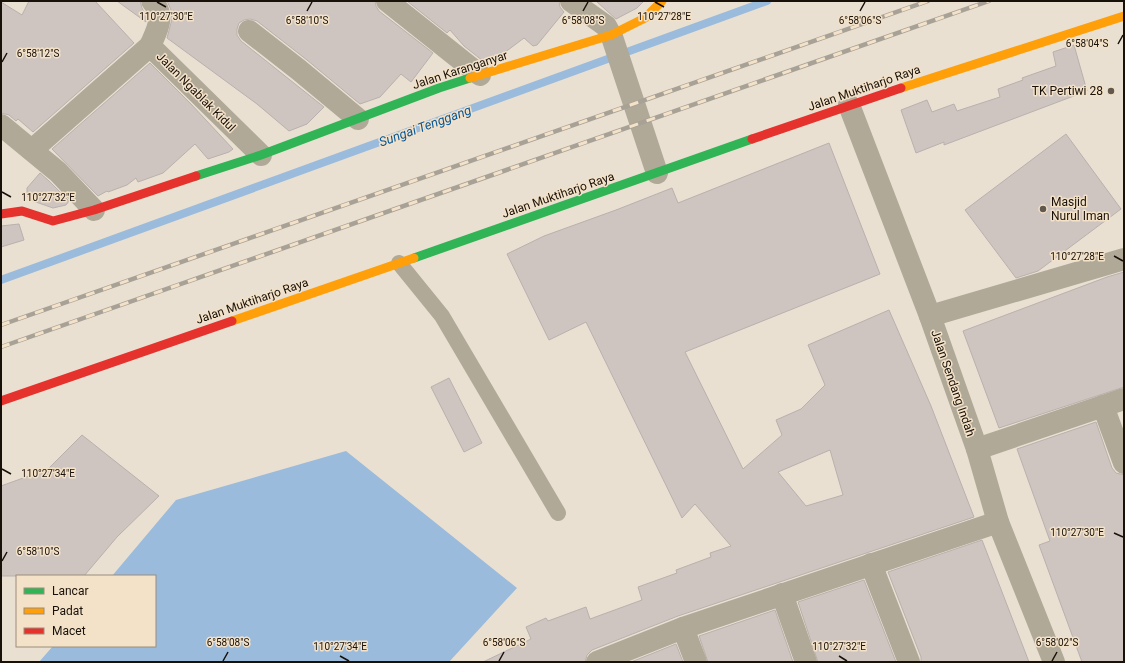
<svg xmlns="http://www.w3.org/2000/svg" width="1125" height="663" font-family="Roboto,sans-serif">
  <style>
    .water { fill: #9abbdc }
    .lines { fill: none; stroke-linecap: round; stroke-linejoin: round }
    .stream { stroke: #9abbdc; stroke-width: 8 }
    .building { fill: #cec4c0; stroke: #bab0ad; fill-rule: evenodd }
    .lane { stroke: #b0a998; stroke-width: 16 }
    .street { stroke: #b0a998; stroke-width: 22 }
    .fast { stroke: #30b455; stroke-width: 9 }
    .slow { stroke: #ff9f0a; stroke-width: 9 }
    .jam { stroke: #e5322d; stroke-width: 9 }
    .rail-casing { stroke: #a8a196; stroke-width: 4.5 }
    .rail { stroke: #f3e1c8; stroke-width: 3; stroke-dasharray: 9; stroke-linecap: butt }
    .ticks { fill: none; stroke: #181109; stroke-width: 1.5 }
    .poi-dot { fill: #61594f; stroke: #f3e1c8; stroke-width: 1.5 }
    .labels { text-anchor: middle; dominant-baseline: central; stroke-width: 3; stroke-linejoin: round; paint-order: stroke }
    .street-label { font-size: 12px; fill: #181109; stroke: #f3e1c8 }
    .poi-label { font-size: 12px; fill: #181109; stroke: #f3e1c8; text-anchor: end }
    .water-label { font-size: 13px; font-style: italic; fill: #065798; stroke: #f3e1c8 }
    .ticks-label { font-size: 10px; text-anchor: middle; fill: #181109; stroke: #f3e1c8; stroke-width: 3; stroke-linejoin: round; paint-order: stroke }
  </style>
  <rect width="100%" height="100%" fill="#e9e0d2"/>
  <polygon class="water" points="346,451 517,588 449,662 39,662 53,646 155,646 155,576 112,576 176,500"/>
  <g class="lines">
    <polyline class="stream" points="1,280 767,1"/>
  </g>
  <g class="building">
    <polygon points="29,1 95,1 134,43 33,132 18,119 16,121 9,115 1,113 1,2 22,15"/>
    <polygon points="117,1 140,1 142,8 146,16 146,22"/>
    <polygon points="167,1 375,1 376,6 379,11 433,53 411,82 401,74 380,97 360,104 307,60 257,21 250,19 244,20 239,23 237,29 237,35 241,41 324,107 307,124 289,131 257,104 167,38 172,19 171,10"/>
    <polygon points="407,1 559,1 560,7 564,12 537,45 533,46 524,38 500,56 483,61 464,46 450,30 447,33"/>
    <polygon points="596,1 644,1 637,8 616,19"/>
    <polygon points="1074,45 1087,91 944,145 944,142 916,153 901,110 927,100 932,112 954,104 957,111 1000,97 998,89 1023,80 1022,78 1056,66 1053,52"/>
    <polygon points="150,63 191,104 233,149 229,152 208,159 195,144 163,173 138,182 136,178 127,185 108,192 107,191 98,196 52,149"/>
    <polygon points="1066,134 1121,209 1038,271 1016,278 965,210"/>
    <path d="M 829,143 L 880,274 L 685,352 L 743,469 L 782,435 L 776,420 L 801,409 L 825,385 L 808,345 L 889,310 L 931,406 L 974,517 L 678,616 L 592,650 L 587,655 L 585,662 L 483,662 L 531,639 L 526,627 L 546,618 L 548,621 L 586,607 L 590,619 L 642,600 L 638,587 L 677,573 L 676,570 L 711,557 L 710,553 L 731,546 L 695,504 L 682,518 L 586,322 L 549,340 L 507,254 L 544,236 L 616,210 L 672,188 L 678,203 ZM 830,450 L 843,495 L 806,506 L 778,472 Z"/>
    <polygon points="40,173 49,181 69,201 66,205 53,208 33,201 27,196 27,188"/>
    <polygon points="19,224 24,240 1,247 1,226"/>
    <polygon points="1124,272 1124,387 999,428 963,331 1107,277"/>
    <polygon points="449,378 482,443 464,452 431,387"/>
    <polygon points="1096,422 1112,468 1116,473 1124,475 1124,662 1082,662 1039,545 1050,541 1017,449"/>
    <polygon points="82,435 159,496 117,537 84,576 1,576 1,486 48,469"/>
    <polygon points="982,540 1029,662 921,662 921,657 888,572"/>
    <polygon points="864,580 896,662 818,662 798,602"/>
    <polygon points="775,610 793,662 708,662 699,636"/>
    <polygon points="676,644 683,662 631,662"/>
  </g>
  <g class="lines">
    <polyline class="lane" points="399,263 442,316 558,513"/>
    <g class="street">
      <path d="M 152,1 C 166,16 157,30 150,46 L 261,155"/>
      <polyline points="387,1 480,75"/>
      <polyline points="571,1 606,26 611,35"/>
      <polyline points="249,31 299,70 358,119"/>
      <polyline points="612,37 657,173"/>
      <polyline points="849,105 930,316 977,449 998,522 1054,662"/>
      <polyline points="1,125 58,172 94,210"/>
      <polyline points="32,150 150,46"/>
      <polyline points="930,316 1124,259"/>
      <polyline points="1103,406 1124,463"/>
      <polyline points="977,449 1124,399"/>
      <polyline points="871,564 909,662"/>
      <polyline points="782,594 806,662"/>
      <polyline points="683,628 696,662"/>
      <polyline points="597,662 683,628 998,522"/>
    </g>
    <g class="fast">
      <polyline points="196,176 261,155 439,88 470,78"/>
      <polyline points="414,258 752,139"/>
    </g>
    <g class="slow">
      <polyline points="470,78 611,35 645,18 662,1"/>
      <polyline points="901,88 1124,16"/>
      <polyline points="232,321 414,258"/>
    </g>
    <g class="jam">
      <polyline points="752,139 901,88"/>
      <polyline points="1,214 22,211 53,221 94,210 196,176"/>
      <polyline points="1,401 232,321"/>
    </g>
    <g class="rail-casing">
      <g id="rail">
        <polyline points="1,325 928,1"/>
        <polyline points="1,347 989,1"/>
      </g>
    </g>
    <use href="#rail" class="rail"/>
  </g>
  <path class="ticks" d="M 157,2 L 166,7M 655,2 L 664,7M 307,11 L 312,2M 583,11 L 588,2M 860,11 L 865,2M 1118,44 L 1123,35M 2,62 L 7,53M 2,192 L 11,197M 1114,256 L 1123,261M 2,469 L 11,474M 1114,533 L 1123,537M 2,561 L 7,552M 340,656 L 349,661M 839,656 L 847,661M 223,661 L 228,652M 499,661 L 504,652M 1052,661 L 1057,652"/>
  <g class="poi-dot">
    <circle cx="1111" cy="91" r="4"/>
    <circle cx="1043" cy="209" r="4"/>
  </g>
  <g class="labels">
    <g class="street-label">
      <text transform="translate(460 70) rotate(-18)">Jalan Karanganyar</text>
      <text transform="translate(864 88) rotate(-19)">Jalan Muktiharjo Raya</text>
      <text transform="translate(196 92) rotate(45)">Jalan Ngablak Kidul</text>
      <text transform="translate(558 195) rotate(-19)">Jalan Muktiharjo Raya</text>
      <text transform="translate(252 301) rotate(-19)">Jalan Muktiharjo Raya</text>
      <text transform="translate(953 383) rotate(71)">Jalan Sendang Indah</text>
    </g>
    <g class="poi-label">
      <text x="1103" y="91">TK Pertiwi 28</text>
      <text x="1051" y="202" text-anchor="start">Masjid<tspan x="1051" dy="14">Nurul Iman</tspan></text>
    </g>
    <g class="water-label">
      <text transform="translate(425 126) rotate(-20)">Sungai Tenggang</text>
    </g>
  </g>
  <g class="ticks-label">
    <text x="166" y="20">110°27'30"E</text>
    <text x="664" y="20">110°27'28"E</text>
    <text x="307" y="24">6°58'10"S</text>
    <text x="583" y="24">6°58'08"S</text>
    <text x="860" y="24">6°58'06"S</text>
    <text x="1087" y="47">6°58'04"S</text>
    <text x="38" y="57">6°58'12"S</text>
    <text x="48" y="201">110°27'32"E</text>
    <text x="1077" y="260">110°27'28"E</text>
    <text x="48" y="477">110°27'34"E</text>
    <text x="1077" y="536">110°27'30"E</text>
    <text x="38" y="555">6°58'10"S</text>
    <text x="228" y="646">6°58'08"S</text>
    <text x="504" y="646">6°58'06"S</text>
    <text x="1057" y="646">6°58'02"S</text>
    <text x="340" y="650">110°27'34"E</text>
    <text x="839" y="650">110°27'32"E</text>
  </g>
  <rect width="1125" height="663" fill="none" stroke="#181109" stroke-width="4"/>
  <rect x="16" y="575" width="140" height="72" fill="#f3e1c8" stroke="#9b8e7c"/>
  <rect x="24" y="588" width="20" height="6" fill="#30b455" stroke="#9b8e7c"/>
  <text x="52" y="595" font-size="12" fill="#181109">Lancar</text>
  <rect x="24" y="608" width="20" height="6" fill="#ff9f0a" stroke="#9b8e7c"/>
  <text x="52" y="615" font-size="12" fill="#181109">Padat</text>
  <rect x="24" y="628" width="20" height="6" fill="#e5322d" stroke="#9b8e7c"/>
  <text x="52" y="635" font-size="12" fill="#181109">Macet</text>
</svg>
